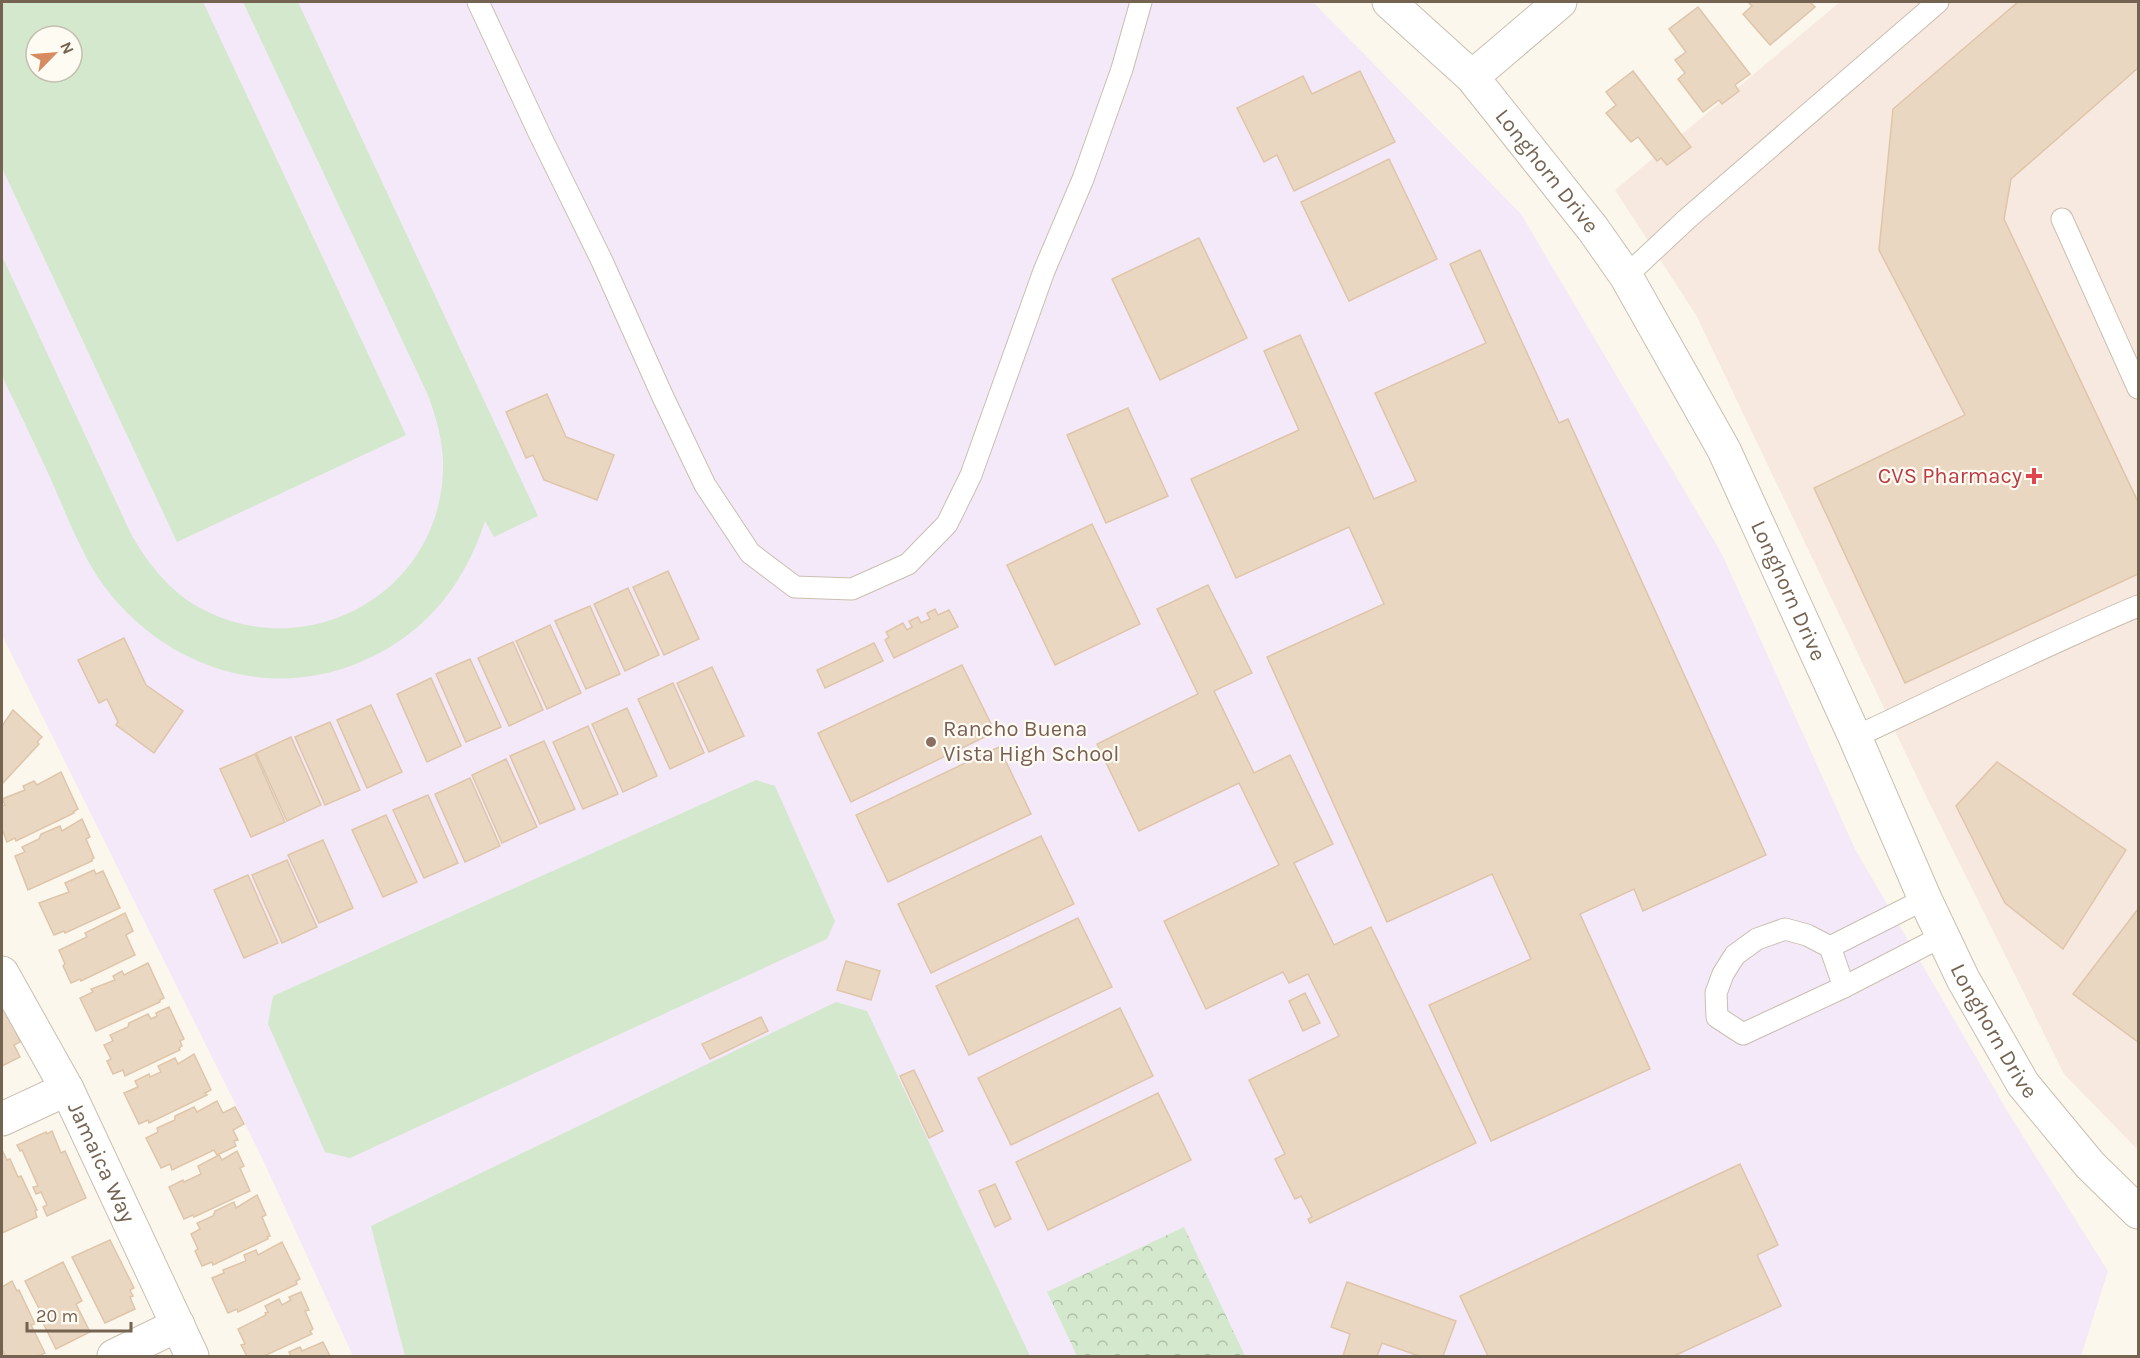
<svg xmlns="http://www.w3.org/2000/svg" width="2140" height="1358" font-family="Karla,sans-serif">
  <style>
    .commercial { fill: #f7e9df }
    .education { fill: #f4e9f8; fill-rule: evenodd }
    .grass { fill: #d3e8cc; fill-rule: evenodd }
    .park { fill: url(#park-crowns) }
    .building { fill: #e9d7c2; stroke: #dfc5a9; stroke-width: 1.5 }
    .lines { fill: none; stroke-linecap: round; stroke-linejoin: round }
    .service-casing { stroke: #cabfb0; stroke-width: 23 }
    .minor-casing { stroke: #cabfb0; stroke-width: 35 }
    .tertiary-casing { stroke: #cabfb0; stroke-width: 35 }
    .service { stroke: #fff; stroke-width: 21 }
    .minor { stroke: #fff; stroke-width: 33 }
    .tertiary { stroke: #fff; stroke-width: 33 }
    .health-dot { fill: #e0444e; stroke: #fefbf3; stroke-width: 2 }
    .education-dot { fill: #8d6e63; stroke: #fefbf3; stroke-width: 2 }
    .labels { text-anchor: middle; dominant-baseline: central; stroke-width: 4.5; stroke-linejoin: round; paint-order: stroke }
    .street-label { font-size: 22px; fill: #746351; stroke: #fefbf3 }
    .health-label { font-size: 22px; fill: #be3a42; stroke: #fefbf3; text-anchor: end }
    .education-label { font-size: 22px; fill: #785e54; stroke: #fefbf3; text-anchor: start }
  </style>
  <defs>
    <pattern id="park-crowns" width="20" height="18" patternUnits="userSpaceOnUse" patternTransform="scale(1.5)"><rect width="20" height="18" fill="#d3e8cc"/><path d="M2 6a3 3 0 1 1 6 0M12 15a3 3 0 1 1 6 0" fill="none" stroke="#b0c0a8"/></pattern>
  </defs>
  <rect width="100%" height="100%" fill="#fbf7ed"/>
  <polygon class="commercial" points="1840,2 2138,2 2138,1150 2064,1074 1926,796 1696,315 1615,190"/>
  <path class="education" d="M 2,2 L 1313,2 L 1521,214 L 1722,554 L 1855,849 L 2009,1114 L 2108,1271 L 2081,1356 L 353,1356 L 262,1158 L 2,635 ZM 36,36 L 72,36 L 72,72 L 36,72 Z"/>
  <g class="grass">
    <path d="M 2,2 L 203,2 L 406,435 L 177,542 L 2,168 ZM 36,36 L 72,36 L 72,72 L 36,72 Z"/>
    <path d="M 243,2 L 298,2 L 538,516 L 494,537 L 485,521 C 463,589 421,639 353,665 C 261,700 162,664 104,586 C 80,553 65,510 48,473 C 37,449 26,426 15,403 C 11,394 5,384 2,374 C 0,365 2,352 2,343 C 2,314 1,285 2,256 L 131,534 C 149,565 170,592 202,609 C 309,665 439,593 443,471 C 444,444 437,420 428,395 Z"/>
    <polygon points="756,780 775,786 835,921 827,939 350,1158 325,1152 268,1024 273,996"/>
    <polygon points="836,1002 867,1011 1030,1356 405,1356 371,1226"/>
  </g>
  <polygon class="park" points="1184,1227 1245,1356 1077,1356 1047,1292"/>
  <g class="building">
    <polygon points="1748,2 1810,2 1815,7 1770,45 1743,14 1752,6"/>
    <polygon points="2018,2 2138,2 2138,68 2011,179 2004,219 2138,502 2138,574 1905,683 1814,488 1965,415 1879,250 1893,109"/>
    <polygon points="1698,7 1750,74 1735,85 1739,91 1722,104 1719,100 1703,112 1678,79 1685,73 1675,60 1686,52 1669,29"/>
    <polygon points="1360,71 1395,142 1294,191 1277,155 1264,162 1237,108 1303,76 1312,94"/>
    <polygon points="1633,71 1691,147 1667,165 1661,158 1657,161 1638,137 1631,142 1606,113 1616,105 1606,92"/>
    <polygon points="1389,159 1437,259 1349,301 1301,202"/>
    <polygon points="1199,238 1247,338 1160,380 1112,279"/>
    <polygon points="1480,250 1559,423 1568,419 1766,855 1643,911 1634,889 1580,914 1650,1069 1491,1141 1429,1005 1531,959 1492,874 1387,922 1267,657 1384,604 1349,527 1236,578 1191,479 1299,430 1264,351 1300,335 1374,499 1416,481 1375,393 1486,343 1450,264"/>
    <polygon points="547,394 566,437 614,455 597,500 544,480 533,455 526,458 506,412"/>
    <polygon points="1128,408 1168,496 1106,523 1067,435"/>
    <polygon points="1092,524 1140,624 1055,665 1007,565"/>
    <polygon points="668,571 699,639 664,655 633,587"/>
    <polygon points="1208,585 1252,673 1214,691 1254,773 1290,755 1333,844 1294,863 1334,945 1371,927 1476,1143 1310,1223 1308,1219 1312,1217 1301,1196 1295,1199 1275,1159 1285,1154 1249,1080 1339,1036 1308,974 1289,983 1283,972 1206,1009 1164,921 1279,865 1239,783 1139,831 1097,744 1198,694 1157,609"/>
    <polygon points="628,588 659,655 625,671 594,604"/>
    <polygon points="590,606 620,674 586,689 555,621"/>
    <polygon points="935,609 938,615 949,610 958,627 894,658 885,640 889,637 886,632 903,623 907,630 912,627 909,621 918,617 921,623 930,619 927,613"/>
    <polygon points="550,625 581,693 547,709 516,641"/>
    <polygon points="124,638 146,685 183,711 154,753 116,725 118,722 107,699 99,703 78,660"/>
    <polygon points="513,642 543,710 509,726 478,658"/>
    <polygon points="874,643 883,661 825,688 817,670"/>
    <polygon points="470,659 501,727 466,742 436,674"/>
    <polygon points="962,665 995,732 851,802 818,733"/>
    <polygon points="712,667 744,736 709,752 677,683"/>
    <polygon points="431,678 461,746 427,762 397,694"/>
    <polygon points="673,683 704,753 670,769 638,699"/>
    <polygon points="371,705 402,772 367,788 337,720"/>
    <polygon points="627,708 657,776 623,792 592,724"/>
    <polygon points="13,710 42,737 37,742 39,744 2,784 2,726"/>
    <polygon points="330,722 360,790 325,805 295,737"/>
    <polygon points="588,726 618,794 583,809 553,742"/>
    <polygon points="291,737 321,805 287,821 256,753"/>
    <polygon points="544,741 575,809 540,824 510,756"/>
    <polygon points="999,747 1031,814 888,882 856,815"/>
    <polygon points="255,754 285,822 251,837 220,769"/>
    <polygon points="506,759 537,827 502,843 472,775"/>
    <polygon points="1997,762 2126,850 2063,949 2005,903 1956,806"/>
    <polygon points="61,772 78,809 73,812 74,813 16,841 15,838 7,842 2,829 2,806 5,805 2,799 25,790 23,786 34,781 37,785"/>
    <polygon points="470,778 500,846 465,862 435,794"/>
    <polygon points="428,795 458,863 424,878 393,810"/>
    <polygon points="386,815 417,882 383,897 352,830"/>
    <polygon points="82,819 90,837 86,839 94,858 92,859 92,861 28,890 15,856 25,852 22,847 39,839 41,834 60,826 62,831"/>
    <polygon points="1041,836 1074,904 931,973 898,904"/>
    <polygon points="323,840 353,908 319,923 288,855"/>
    <polygon points="287,860 317,927 282,943 252,875"/>
    <polygon points="94,870 96,874 103,871 120,908 65,933 64,931 54,935 39,903 69,892 65,883"/>
    <polygon points="248,875 278,943 244,958 214,890"/>
    <polygon points="2138,909 2138,1042 2073,994"/>
    <polygon points="125,913 133,931 126,935 135,955 81,981 80,979 71,983 63,966 65,964 59,950 87,937 85,933"/>
    <polygon points="1078,918 1112,987 969,1055 936,986"/>
    <polygon points="846,961 880,971 871,1000 837,990"/>
    <polygon points="148,963 164,998 160,1000 160,1002 96,1031 80,998 93,992 91,989 115,980 113,976 122,971 124,975"/>
    <polygon points="1305,993 1320,1023 1303,1031 1289,1001"/>
    <polygon points="2,1004 11,1023 12,1022 20,1042 14,1045 20,1057 2,1066"/>
    <polygon points="169,1007 184,1039 180,1041 182,1046 179,1048 180,1050 125,1076 123,1070 113,1074 107,1061 111,1059 104,1045 113,1041 110,1035 128,1027 129,1023 148,1014 151,1019 157,1016 156,1013"/>
    <polygon points="1120,1008 1153,1076 1011,1145 978,1078"/>
    <polygon points="761,1017 768,1031 710,1059 702,1044"/>
    <polygon points="194,1054 211,1090 205,1093 207,1095 149,1123 148,1120 139,1124 124,1093 138,1087 135,1081 149,1074 150,1077 161,1072 158,1066 175,1058 178,1064"/>
    <polygon points="914,1070 943,1131 929,1138 900,1076"/>
    <polygon points="1158,1093 1191,1160 1048,1230 1016,1162"/>
    <polygon points="217,1101 223,1113 235,1107 244,1124 233,1130 238,1140 234,1141 236,1146 217,1155 214,1150 172,1170 170,1164 161,1168 146,1138 158,1132 157,1128 175,1120 175,1116 194,1107 197,1112"/>
    <polygon points="52,1131 61,1153 65,1151 86,1198 47,1216 43,1207 47,1205 41,1192 36,1194 33,1187 38,1186 22,1150 20,1151 17,1145 46,1132 47,1134"/>
    <polygon points="2,1150 7,1160 10,1159 18,1177 21,1176 37,1210 35,1211 37,1217 2,1233"/>
    <polygon points="237,1151 244,1166 240,1168 250,1191 194,1217 193,1215 184,1219 169,1187 183,1180 184,1182 201,1174 198,1166 219,1155 222,1160"/>
    <polygon points="1740,1164 1778,1245 1757,1255 1781,1306 1674,1356 1488,1356 1460,1296"/>
    <polygon points="995,1184 1011,1219 995,1227 979,1191"/>
    <polygon points="257,1195 266,1215 262,1217 270,1236 267,1237 268,1239 213,1265 212,1262 202,1266 195,1251 198,1249 191,1234 200,1229 197,1223 213,1216 215,1211 234,1202 236,1208"/>
    <polygon points="110,1240 134,1288 130,1290 133,1296 130,1297 135,1309 105,1323 72,1257"/>
    <polygon points="282,1242 300,1279 296,1281 297,1284 238,1312 237,1309 228,1313 212,1278 224,1273 223,1270 246,1261 244,1255 256,1250 258,1255"/>
    <polygon points="63,1262 82,1301 76,1304 90,1332 56,1349 43,1323 46,1322 25,1281"/>
    <polygon points="12,1281 17,1291 19,1290 35,1324 31,1325 45,1353 38,1356 5,1356 2,1349 2,1287"/>
    <polygon points="1347,1282 1456,1321 1443,1356 1419,1356 1382,1343 1377,1356 1343,1356 1350,1334 1331,1327"/>
    <polygon points="301,1292 309,1310 305,1311 313,1329 310,1331 312,1334 264,1356 247,1356 241,1345 245,1344 238,1329 266,1315 265,1313 268,1312 265,1306 279,1299 282,1305 291,1300 289,1297"/>
    <polygon points="323,1342 330,1356 291,1356 289,1352 300,1347 302,1351"/>
  </g>
  <g class="lines">
    <g class="service-casing">
      <g id="service">
        <polyline points="478,2 540,135 602,261 662,395 705,485 750,553 795,587 852,589 908,564 947,524 971,475 1044,271 1083,179 1122,69 1141,2"/>
        <polyline points="2062,219 2138,388"/>
        <polyline points="1626,276 1688,218 1938,2"/>
        <path d="M 1855,737 C 1950,693 2042,646 2138,606"/>
        <polyline points="1925,899 1830,947 1807,935 1785,929 1757,939 1735,955 1723,974 1716,993 1717,1017 1743,1034 1844,987 1943,936"/>
        <polyline points="1830,947 1844,987"/>
      </g>
    </g>
    <g class="minor-casing">
      <g id="minor">
        <polyline points="1472,77 1560,2"/>
        <path id="s1" d="M 2,973 L 67,1089 L 192,1356"/>
        <polyline points="2,1119 67,1089"/>
        <polyline points="114,1356 178,1325"/>
      </g>
    </g>
    <g class="tertiary-casing">
      <g id="tertiary">
        <path id="s2" d="M 1389,2 L 1472,77 L 1593,229 L 1626,276 L 1724,450 L 1855,737 L 1925,899 L 1963,979 L 2023,1084 L 2090,1165 L 2138,1212"/>
      </g>
    </g>
    <use href="#service" class="service"/>
    <use href="#minor" class="minor"/>
    <use href="#tertiary" class="tertiary"/>
  </g>
  <path class="health-dot" d="M2031 467h6v6h6v6h-6v6h-6v-6h-6v-6h6z"/>
  <circle class="education-dot" cx="931" cy="742" r="6"/>
  <g class="labels">
    <g class="street-label">
      <text stroke="none"><textPath href="#s2" startOffset="232">Longhorn Drive</textPath></text>
      <text stroke="none"><textPath href="#s2" startOffset="718">Longhorn Drive</textPath></text>
      <text stroke="none"><textPath href="#s2" startOffset="1204">Longhorn Drive</textPath></text>
      <text stroke="none"><textPath href="#s1" startOffset="214">Jamaica Way</textPath></text>
    </g>
    <g class="health-label">
      <text x="2022" y="476">CVS Pharmacy</text>
    </g>
    <g class="education-label">
      <text x="943" y="729">Rancho Buena<tspan x="943" dy="25">Vista High School</tspan></text>
    </g>
  </g>
  <rect width="2140" height="1358" fill="none" stroke="#746351" stroke-width="6"/>
  <g transform="translate(54 54) rotate(65)"><circle r="28" fill="#fefbf3" stroke="#c7beb2" stroke-width="1.5"/>
  <path d="M0-4.5L10 22L0 15L-10 22Z" fill="#d78b60"/>
  <text y="-9" font-size="16" font-weight="bold" text-anchor="middle" fill="#746351">N</text>
  </g>
  <path d="M27 1322v9h104v-9" fill="none" stroke="#746351" stroke-width="3"/>
  <text x="36" y="1322" font-size="18" fill="#746351" stroke="#fefbf3" stroke-width="4.5" paint-order="stroke">20 m</text>
</svg>
